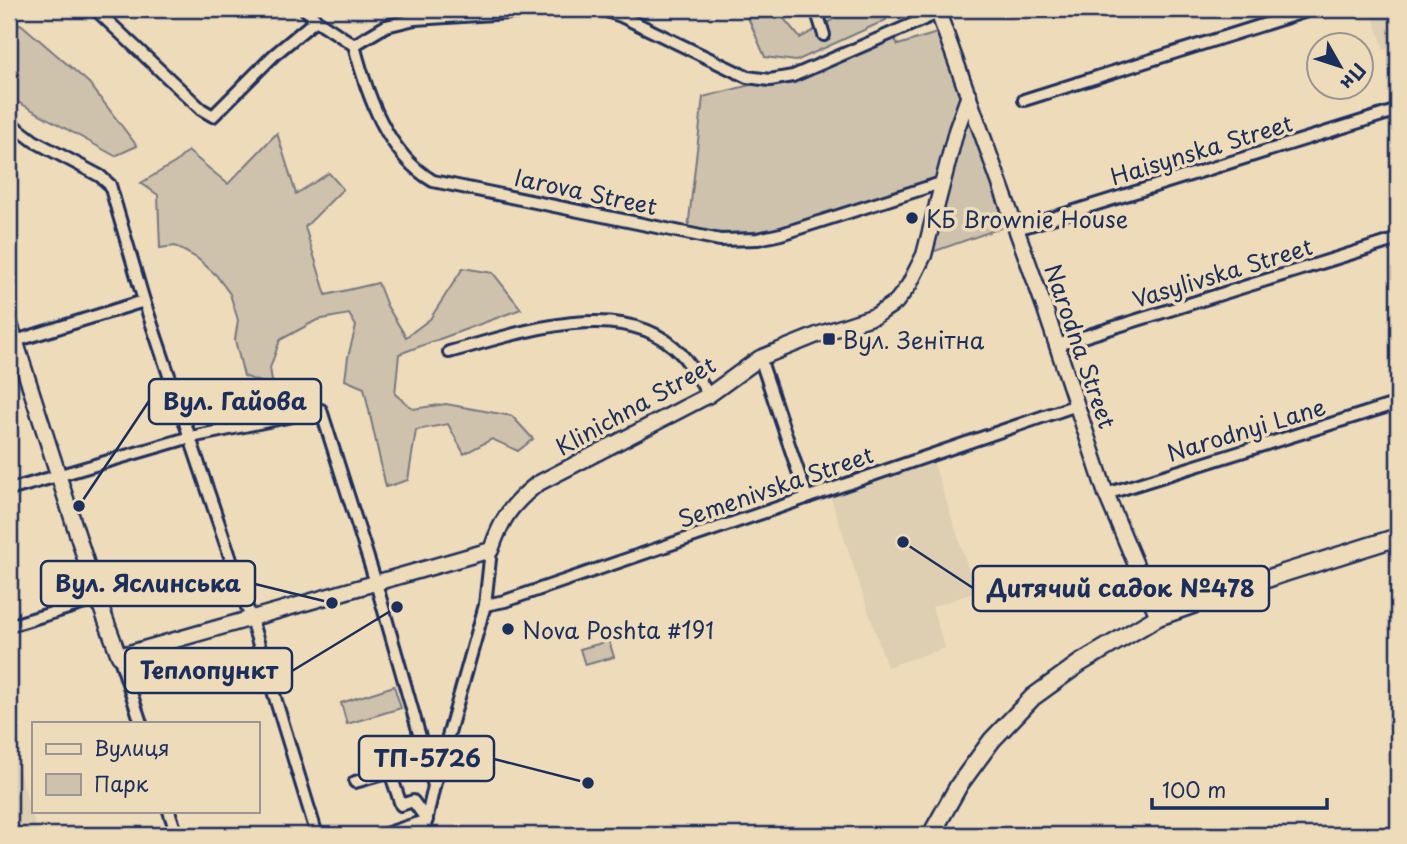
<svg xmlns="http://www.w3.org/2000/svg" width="1407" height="844" font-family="'Playpen Sans',sans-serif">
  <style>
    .built { fill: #deceb2 }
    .green { fill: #cfc2ac; stroke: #757885; stroke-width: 2 }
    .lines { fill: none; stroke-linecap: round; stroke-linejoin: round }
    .minor-casing { stroke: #1b2f5e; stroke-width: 16 }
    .tertiary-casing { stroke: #1b2f5e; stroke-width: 19 }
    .secondary-casing { stroke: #1b2f5e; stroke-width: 21 }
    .minor { stroke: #eedbb9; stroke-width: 10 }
    .tertiary { stroke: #eedbb9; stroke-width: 14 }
    .secondary { stroke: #eedbb9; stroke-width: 16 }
    .poi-dot { fill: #1b2f5e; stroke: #eedbb9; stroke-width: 2.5 }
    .labels { text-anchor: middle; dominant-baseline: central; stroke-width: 7; stroke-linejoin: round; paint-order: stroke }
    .street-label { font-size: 23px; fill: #1b2f5e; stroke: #eedbb9 }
    .poi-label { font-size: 23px; fill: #1b2f5e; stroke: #eedbb9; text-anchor: start }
    .leader { fill: none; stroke: #1b2f5e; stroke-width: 2.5 }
    .callout-dot { fill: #1b2f5e; stroke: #eedbb9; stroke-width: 2.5 }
    .callout { fill: #eedbb9; stroke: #1b2f5e; stroke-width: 2.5 }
    .callout-label { font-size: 24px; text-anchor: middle; font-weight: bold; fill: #1b2f5e }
  </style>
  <rect width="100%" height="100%" fill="#eedbb9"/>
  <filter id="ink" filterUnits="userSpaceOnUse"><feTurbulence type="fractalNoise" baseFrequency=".0143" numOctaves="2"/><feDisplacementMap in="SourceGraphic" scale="14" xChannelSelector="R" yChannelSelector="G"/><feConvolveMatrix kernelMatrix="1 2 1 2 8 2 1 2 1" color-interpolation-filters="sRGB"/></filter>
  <g filter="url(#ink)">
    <g class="built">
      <polygon points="1371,9 1398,9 1398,48 1397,46 1384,50"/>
      <polygon points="932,458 976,592 932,607 945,648 887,667 829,492"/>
      <polygon points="9,736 38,835 9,835"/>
    </g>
    <g class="green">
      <polygon points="741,9 776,9 800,38 834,19 832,9 882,9 886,20 796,61 765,57 746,13"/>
      <polygon points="9,19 22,25 89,83 137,146 115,156 9,97"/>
      <path d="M 892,33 L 898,45 L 937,33 L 960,95 L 949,125 L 938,177 L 779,228 C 746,234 720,235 688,229 L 703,97 L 770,80 Z"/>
      <polygon points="969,95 1015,223 924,255"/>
      <polygon points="277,133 296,194 329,173 343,189 305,227 326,295 378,283 387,306 406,337 430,319 463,268 493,273 521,309 399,354 395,394 413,409 446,404 512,416 533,439 518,451 492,439 464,454 448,424 416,430 408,480 386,487 364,388 345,380 348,357 356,326 349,314 317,320 280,340 270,368 273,387 244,376 235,340 238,320 230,294 216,275 197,258 175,246 160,248 158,195 141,183 176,162 188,151 228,184"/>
      <polygon points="609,641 614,657 585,665 580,649"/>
      <polygon points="394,686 401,708 347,724 341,703"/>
    </g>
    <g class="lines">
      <g class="minor-casing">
        <g id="minor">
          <polyline points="95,9 201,109 213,116 274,55 316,20"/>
          <path d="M 305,9 L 316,20 L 354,45 C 367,95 387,154 433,181 L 720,240 L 758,239 L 781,234 L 944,182"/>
          <polyline points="600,9 621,16 747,77 770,80 793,76 938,13"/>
          <polyline points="816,9 824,35"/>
          <polyline points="354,45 386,26 415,19 573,9"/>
          <polyline points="1024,100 1313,9"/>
          <polyline points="9,122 34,141 100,176 110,185 144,301 251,619 317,835"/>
          <polyline points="1017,229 1398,110"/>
          <polyline points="9,343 144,301"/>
          <polyline points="1057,345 1398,239"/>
          <path d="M 449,352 C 516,334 627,293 682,355 C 692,366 700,382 709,395"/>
          <polyline points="760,358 807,498"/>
          <polyline points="9,490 191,437 321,410 376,583 434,786"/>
          <polyline points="1106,494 1398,403"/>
          <polyline points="485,605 505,601 1077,405"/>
          <polyline points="9,626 98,599"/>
          <polyline points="119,656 141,723"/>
          <polyline points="390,772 427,761"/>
          <polyline points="355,782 390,772 401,805 413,801 427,820 382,835"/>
          <polyline points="169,811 177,835"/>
          <polyline points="423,835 434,786 485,605 491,550"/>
        </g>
      </g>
      <g class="tertiary-casing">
        <g id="tertiary">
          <polyline points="937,9 1045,309 1106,494 1158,617"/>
          <path d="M 9,321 L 98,599 L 119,656 L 491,550 C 502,518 511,505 537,484 L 709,395 L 760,358 L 817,335 L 875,316 L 896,302 L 909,285 L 924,255 L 956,131 L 969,95"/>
        </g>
      </g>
      <g class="secondary-casing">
        <polyline id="secondary" points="931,835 959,785 992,740 1033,697 1080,663 1158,617 1284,573 1398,537"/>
      </g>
      <use href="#minor" class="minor"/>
      <use href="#tertiary" class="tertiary"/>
      <use href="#secondary" class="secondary"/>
    </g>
  </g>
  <g class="poi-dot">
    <circle cx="912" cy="218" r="7"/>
    <rect x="822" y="332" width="14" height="14" rx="3.5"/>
    <circle cx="508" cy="629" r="7"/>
  </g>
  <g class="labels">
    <g class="street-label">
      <text transform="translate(1201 149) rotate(-17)">Haisynska Street</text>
      <text transform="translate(586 191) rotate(12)">Iarova Street</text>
      <text transform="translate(1222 272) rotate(-17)">Vasylivska Street</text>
      <text transform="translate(1081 346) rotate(71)">Narodna Street</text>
      <text transform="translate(635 405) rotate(-29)">Klinichna Street</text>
      <text transform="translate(1246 429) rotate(-17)">Narodnyi Lane</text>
      <text transform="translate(775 486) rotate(-19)">Semenivska Street</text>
    </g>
    <g class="poi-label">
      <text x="926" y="218">КБ Brownie House</text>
      <text x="843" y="339">Вул. Зенітна</text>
      <text x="522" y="629">Nova Poshta #191</text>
    </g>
  </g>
  <path class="leader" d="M79 506L149 401M332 603L255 584M903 542L973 588M397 607L292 671M588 783L494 759"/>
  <g class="callout-dot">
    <circle cx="79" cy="506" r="7"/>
    <circle cx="332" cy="603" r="7"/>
    <circle cx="903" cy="542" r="7"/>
    <circle cx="397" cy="607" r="7"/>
    <circle cx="588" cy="783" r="7"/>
  </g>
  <g class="callout">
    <rect x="149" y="379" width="172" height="45" rx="7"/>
    <rect x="41" y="561" width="214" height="45" rx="7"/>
    <rect x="973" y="566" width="296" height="45" rx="7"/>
    <rect x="125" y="648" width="167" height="45" rx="7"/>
    <rect x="359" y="736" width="135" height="45" rx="7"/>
  </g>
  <g class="callout-label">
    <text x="235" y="410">Вул. Гайова</text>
    <text x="148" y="592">Вул. Яслинська</text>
    <text x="1121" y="597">Дитячий садок №478</text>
    <text x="209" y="679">Теплопункт</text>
    <text x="427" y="767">ТП-5726</text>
  </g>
  <rect width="1407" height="844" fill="none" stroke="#eedbb9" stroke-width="35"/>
  <rect x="18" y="18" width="1372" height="809" fill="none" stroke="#1b2f5e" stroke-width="2.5" filter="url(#ink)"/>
  <rect x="32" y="722" width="228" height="91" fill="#eedbb9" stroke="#9a9695" stroke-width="2"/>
  <rect x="46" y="744" width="35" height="10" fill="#eedbb9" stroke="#9a9695" stroke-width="2"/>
  <text x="94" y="756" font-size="21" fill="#1b2f5e">Вулиця</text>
  <rect x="46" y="774" width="35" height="21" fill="#cfc2ac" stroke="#9a9695" stroke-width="2"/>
  <text x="94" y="792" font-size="21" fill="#1b2f5e">Парк</text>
  <g transform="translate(1340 66) rotate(129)"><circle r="33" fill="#eedbb9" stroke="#9a9695" stroke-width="2"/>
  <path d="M0-5L12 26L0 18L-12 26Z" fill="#1b2f5e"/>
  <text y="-10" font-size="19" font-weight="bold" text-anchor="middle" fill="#1b2f5e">Пн</text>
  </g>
  <path d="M1152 798v10h175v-10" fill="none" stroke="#1b2f5e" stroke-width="3.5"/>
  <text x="1162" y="798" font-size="21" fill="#1b2f5e" stroke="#eedbb9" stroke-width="5" paint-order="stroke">100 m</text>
</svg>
